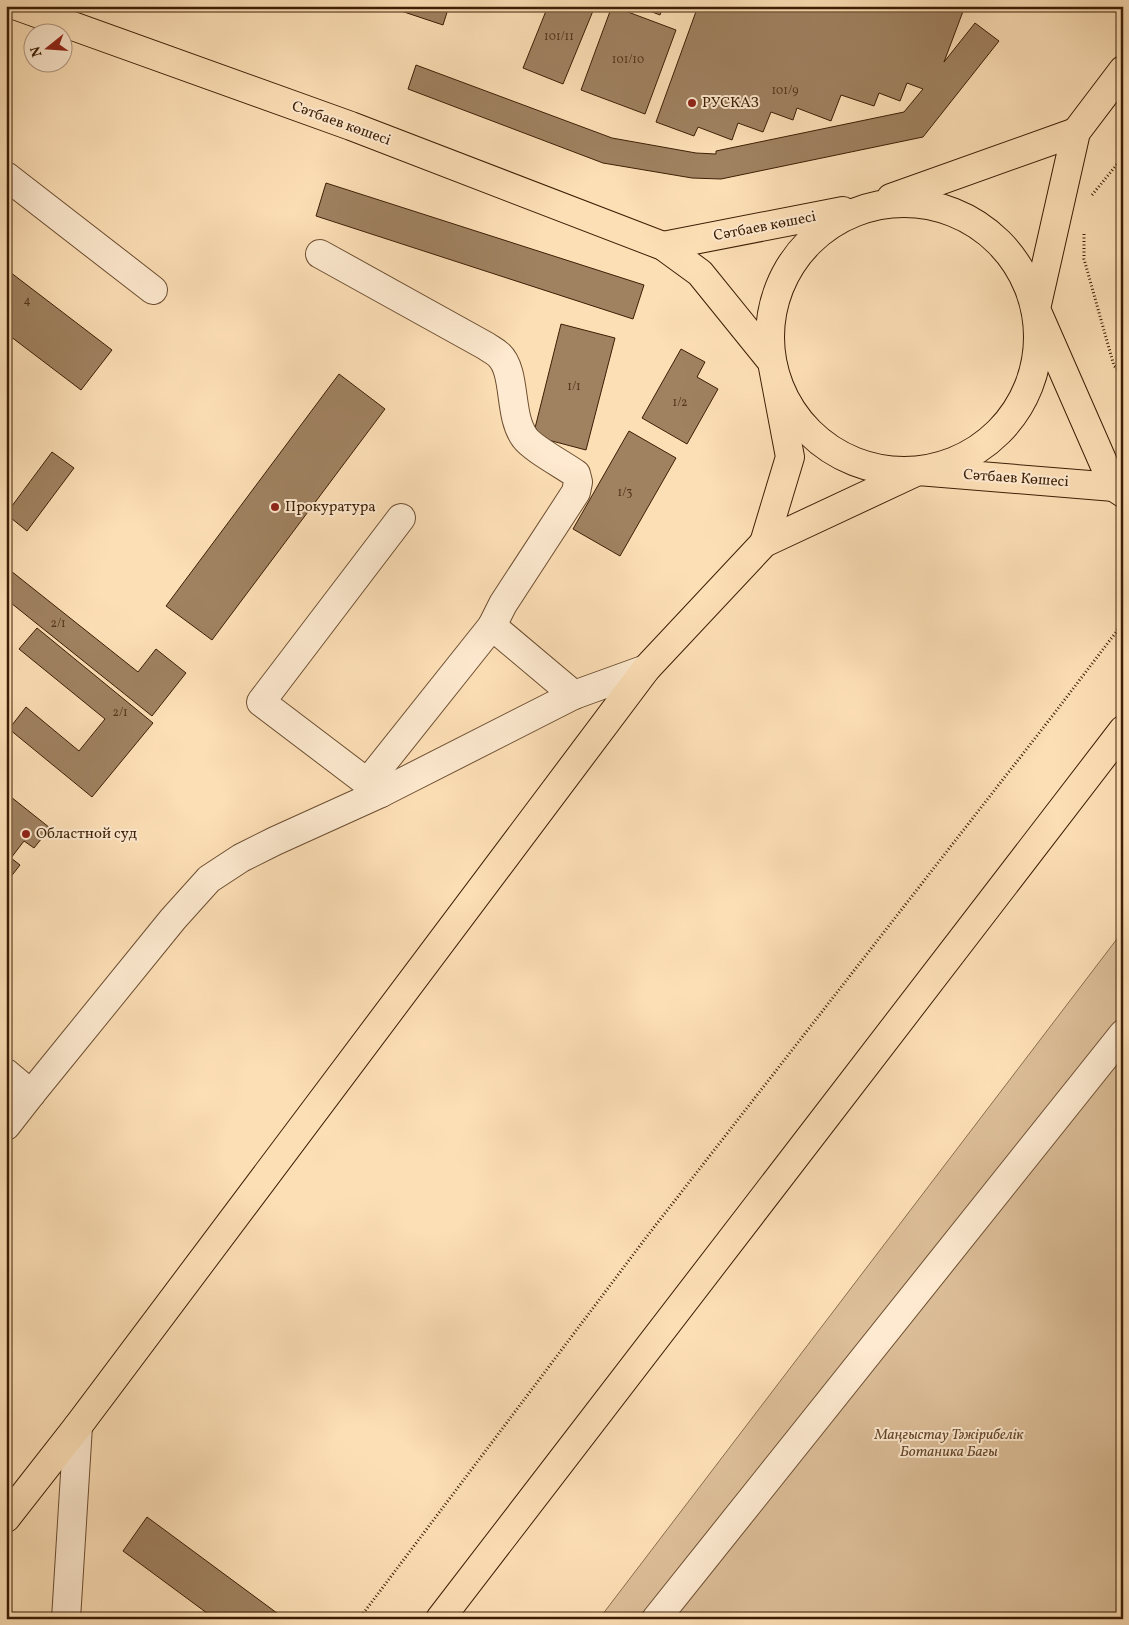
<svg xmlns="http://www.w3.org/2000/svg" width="1129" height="1625" font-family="Vollkorn,serif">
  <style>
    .green { fill: #dcbe98; stroke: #8c6e4e }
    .building { fill: #a08261; stroke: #3c1e05 }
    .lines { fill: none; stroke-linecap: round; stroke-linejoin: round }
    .minor-casing { stroke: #6c4e31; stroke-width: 30 }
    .major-casing { stroke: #3c1e05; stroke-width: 30 }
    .path { stroke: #3c1e05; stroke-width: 3; stroke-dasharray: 1 2.5; stroke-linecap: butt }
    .minor { stroke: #feead0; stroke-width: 28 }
    .major { stroke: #fddfb6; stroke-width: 28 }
    .poi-dot { fill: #8f2418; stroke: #feead0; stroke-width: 2 }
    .labels { text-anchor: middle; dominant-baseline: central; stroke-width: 4; stroke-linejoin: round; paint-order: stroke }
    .number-label { font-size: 12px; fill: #55371c }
    .poi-label { font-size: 15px; fill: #3c1e05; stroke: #feead0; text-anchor: start }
    .street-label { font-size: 15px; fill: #3c1e05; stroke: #feead0 }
    .park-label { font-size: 15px; font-style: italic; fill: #64462a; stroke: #feead0 }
  </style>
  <rect width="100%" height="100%" fill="#fddfb6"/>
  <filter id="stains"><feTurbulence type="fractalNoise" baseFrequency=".004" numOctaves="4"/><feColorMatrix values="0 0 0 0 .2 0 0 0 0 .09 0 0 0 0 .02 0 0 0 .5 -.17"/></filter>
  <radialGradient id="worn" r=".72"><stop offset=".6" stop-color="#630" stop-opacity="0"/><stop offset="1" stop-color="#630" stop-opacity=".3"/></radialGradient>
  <polygon class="green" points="1123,931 1123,1619 599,1619"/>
  <g class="building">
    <polygon points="386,6 449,6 443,25"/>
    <polygon points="548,6 595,6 563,84 523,68"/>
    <polygon points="612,6 676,30 645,114 581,90"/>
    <polygon points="637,6 663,6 660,15"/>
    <polygon points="698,6 965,6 944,62 975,23 999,41 923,137 721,179 692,178 603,163 408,89 416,65 612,138 696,153 716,154 716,151 904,112 923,89 907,83 900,101 879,93 874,106 841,95 831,121 797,108 793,120 771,112 763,132 738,123 732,140 698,127 694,136 656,122"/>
    <polygon points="326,183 644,285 633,319 316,216"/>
    <polygon points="6,269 112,350 81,390 6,333"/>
    <polygon points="561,324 615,338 586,450 533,436"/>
    <polygon points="681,349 705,362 697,377 718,389 687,444 642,418"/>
    <polygon points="339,374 385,409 212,640 166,606"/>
    <polygon points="629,431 676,458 620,556 573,529"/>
    <polygon points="52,452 74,468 27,531 6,514"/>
    <polygon points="6,567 138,672 156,649 186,673 152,716 6,599"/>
    <polygon points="37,628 153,723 92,797 9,729 26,707 79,751 105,719 19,649"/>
    <polygon points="6,793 50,828 34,848 24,841 11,858 20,865 6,883"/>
    <polygon points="147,1517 285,1619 215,1619 123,1551"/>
  </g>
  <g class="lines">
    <g class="minor-casing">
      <g id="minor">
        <polyline points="6,176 153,290"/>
        <path d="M 320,254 L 486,346 C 490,349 495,351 499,355 C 517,372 508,416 525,438 C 532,448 565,466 576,474 L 578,482 L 576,492 L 503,604 L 492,626 L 574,695"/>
        <polyline points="367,783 492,626"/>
        <polyline points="381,793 261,702 401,518"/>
        <polyline points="6,1073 31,1094"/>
        <polyline points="6,1126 31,1094 173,919 209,879 241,858 275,841 381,793 574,695 646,669"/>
        <polyline points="66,1619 78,1426"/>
        <polyline points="656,1619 1123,1034"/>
      </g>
    </g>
    <g class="major-casing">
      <g id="major">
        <polyline points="17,6 351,126 663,246 700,273 772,362 790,457 764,543"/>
        <polyline points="1123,70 1076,132 1036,309 1114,487 1123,493"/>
        <polyline points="891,198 1076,132"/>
        <circle cx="904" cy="337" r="134"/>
        <polyline points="663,246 843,211"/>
        <polyline points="6,1518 78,1426 646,669 764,543 918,471 1114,487"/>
        <polyline points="440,1619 1123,730"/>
      </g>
    </g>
    <g class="path">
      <polyline points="1092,195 1123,157"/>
      <polyline points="1084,234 1084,259 1114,366 1123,373"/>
      <polyline points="359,1619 648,1235 1050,719 1123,623"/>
    </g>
    <use href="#minor" class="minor"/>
    <use href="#major" class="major"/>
  </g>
  <g class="poi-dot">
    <circle cx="692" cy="103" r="5"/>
    <circle cx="275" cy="507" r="5"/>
    <circle cx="26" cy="834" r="5"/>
  </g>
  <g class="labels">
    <g class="number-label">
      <text x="559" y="37">101/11</text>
      <text x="628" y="60">101/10</text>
      <text x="785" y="91">101/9</text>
      <text x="27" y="301">4</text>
      <text x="574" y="387">1/1</text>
      <text x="680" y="403">1/2</text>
      <text x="625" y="493">1/3</text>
      <text x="58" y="624">2/1</text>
      <text x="120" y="713">2/1</text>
    </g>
    <g class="poi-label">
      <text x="702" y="103">РУСКАЗ</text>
      <text x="285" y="507">Прокуратура</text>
      <text x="36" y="834">Областной суд</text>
    </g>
    <g class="street-label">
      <text transform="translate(341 124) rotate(20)">Сәтбаев көшесі</text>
      <text transform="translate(765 227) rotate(-11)">Сәтбаев көшесі</text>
      <text transform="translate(1016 479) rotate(4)">Сәтбаев Көшесі</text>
    </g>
    <g class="park-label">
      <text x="949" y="1435">Маңғыстау Тәжірибелік<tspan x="949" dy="17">Ботаника Бағы</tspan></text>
    </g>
  </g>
  <rect width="1129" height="1625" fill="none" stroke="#fddfb6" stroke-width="25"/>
  <rect x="8" y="8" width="1114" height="1610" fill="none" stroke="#3c1e05" stroke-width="2.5"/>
  <rect x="12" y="12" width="1104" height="1600" fill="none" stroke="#3c1e05"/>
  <g transform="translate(48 48) rotate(253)"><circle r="24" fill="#feead0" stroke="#b0987f"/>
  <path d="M0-4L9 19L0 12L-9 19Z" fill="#8f2418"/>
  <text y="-8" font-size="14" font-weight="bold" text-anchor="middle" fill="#3c1e05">N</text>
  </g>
  <rect width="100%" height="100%" filter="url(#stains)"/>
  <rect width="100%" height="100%" fill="url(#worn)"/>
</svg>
